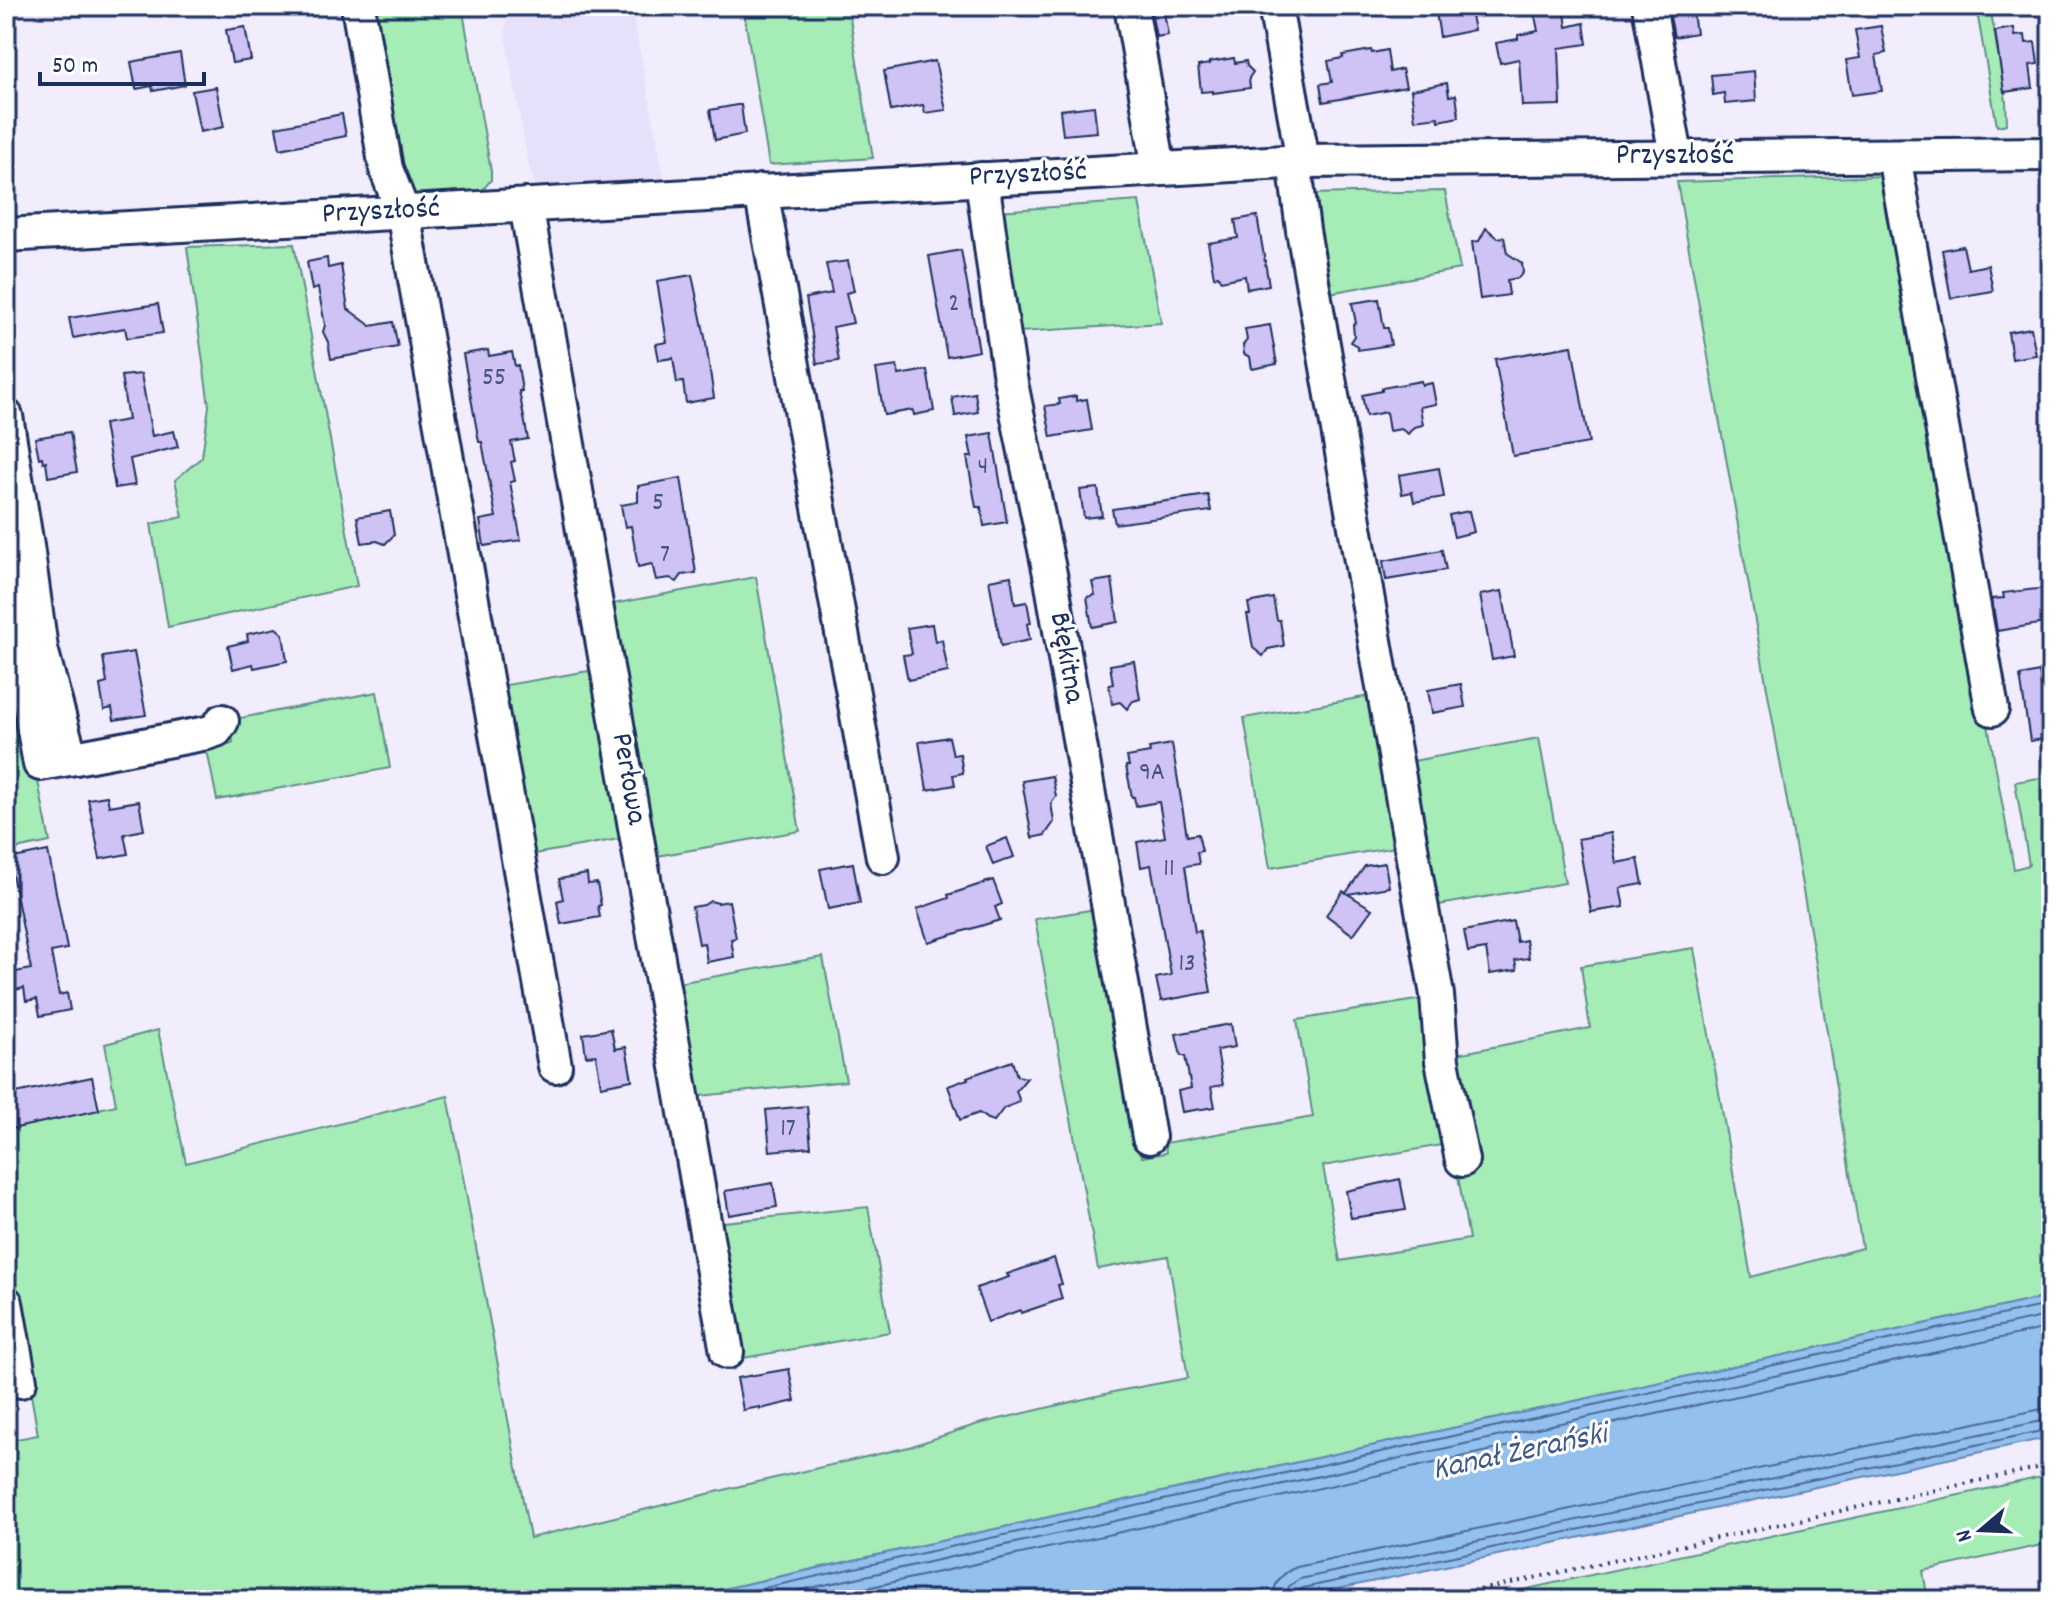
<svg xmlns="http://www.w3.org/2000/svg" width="2057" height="1606" font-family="Dekko,sans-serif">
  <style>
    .built { fill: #e7e0fa }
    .green { fill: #a6ecb7; stroke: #608e8a; stroke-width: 2 }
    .water { fill: #93c0ed; stroke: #6386b4; stroke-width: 2 }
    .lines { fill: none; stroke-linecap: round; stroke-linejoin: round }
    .shore { stroke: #4b6997; stroke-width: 2 }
    .building { fill: #cfc2f4; stroke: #1b2f5e; stroke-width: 2 }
    .minor-casing { stroke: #1b2f5e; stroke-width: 38 }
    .path { stroke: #1b2f5e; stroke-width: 4; stroke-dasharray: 2 6; stroke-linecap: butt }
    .minor { stroke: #fff; stroke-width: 32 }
    .labels { text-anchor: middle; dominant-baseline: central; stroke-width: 6; stroke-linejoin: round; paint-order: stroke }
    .number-label { font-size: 26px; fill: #485484 }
    .street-label { font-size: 30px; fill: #1b2f5e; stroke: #fff }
    .water-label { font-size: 32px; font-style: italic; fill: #3f5a89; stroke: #fff }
  </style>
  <rect width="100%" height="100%" fill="#f1edfc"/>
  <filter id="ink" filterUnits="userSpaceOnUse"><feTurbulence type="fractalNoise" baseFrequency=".0125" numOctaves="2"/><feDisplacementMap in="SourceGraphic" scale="16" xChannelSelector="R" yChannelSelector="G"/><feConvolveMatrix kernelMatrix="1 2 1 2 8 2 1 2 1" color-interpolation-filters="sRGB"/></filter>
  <g filter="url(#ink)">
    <polygon class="built" points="508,6 631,6 665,181 538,190 529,168 505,33"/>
    <g class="green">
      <polygon points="368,6 462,6 491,171 491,180 480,193 408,197 403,194"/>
      <polygon points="743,6 848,6 873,158 769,165"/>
      <polygon points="1976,6 1990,6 2006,101 2007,124 1997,126"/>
      <polygon points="1889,176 2014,869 2029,865 2015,782 2051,776 2051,1296 673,1600 6,1600 6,1441 38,1435 6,1250 6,1130 116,1105 105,1044 158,1030 186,1163 448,1096 530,1538 744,1485 909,1447 978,1424 1118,1391 1188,1378 1168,1256 1098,1269 1035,919 1096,909 1142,1157 1166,1153 1165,1143 1313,1117 1297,1020 1428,998 1453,1143 1323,1166 1340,1261 1469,1239 1458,1176 1470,1173 1447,1056 1590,1028 1581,966 1694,948 1751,1277 1862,1248 1816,964 1677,182"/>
      <polygon points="1445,191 1460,269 1324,294 1309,194"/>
      <polygon points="1139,201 1161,323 1019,332 997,211"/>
      <polygon points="294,244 357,586 168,627 151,524 183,517 175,480 202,457 209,406 187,247"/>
      <polygon points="756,577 800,831 651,857 602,606"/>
      <polygon points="6,642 34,761 50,842 6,851"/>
      <polygon points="601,669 630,837 529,855 500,686"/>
      <polygon points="377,692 390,768 217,800 208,755 199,750 233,743 230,720"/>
      <polygon points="1376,695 1402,846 1270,868 1244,718"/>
      <polygon points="1539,738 1565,883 1433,906 1407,762"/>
      <polygon points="823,957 846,1081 691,1097 672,984"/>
      <polygon points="868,1207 890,1332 738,1359 714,1223"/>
      <polygon points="2051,1475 2051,1543 1923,1571 1928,1600 1811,1600 1809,1596 1792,1600 1476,1600"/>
    </g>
    <polygon class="water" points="2051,1296 2051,1437 1286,1600 673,1600"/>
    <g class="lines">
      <g class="shore">
        <polyline points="710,1600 2051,1304"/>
        <polyline points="756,1600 2051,1315"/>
        <polyline points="812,1600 2051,1327"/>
        <path d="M 1273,1600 C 1273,1584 1281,1573 1297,1567 L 2051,1407"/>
        <polyline points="1285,1600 1289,1586 1300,1579 2051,1419"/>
        <polyline points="1295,1600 1297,1592 1303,1588 2051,1429"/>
      </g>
    </g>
    <g class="building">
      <polygon points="1150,6 1163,6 1168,35 1156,37"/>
      <polygon points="1435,6 1469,6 1474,30 1440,37"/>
      <polygon points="1533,6 1564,6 1567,27 1584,23 1587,44 1559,48 1561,105 1522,106 1519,59 1500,63 1496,43 1518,39 1518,35 1538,31"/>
      <polygon points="1668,6 1692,6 1696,33 1674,37"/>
      <polygon points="1881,26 1886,53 1876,55 1882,91 1852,95 1846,60 1860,58 1855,30"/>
      <polygon points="245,27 251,60 232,63 226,30"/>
      <polygon points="2014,28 2015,36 2025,35 2026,43 2035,42 2038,64 2030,65 2033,88 2004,92 1995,31"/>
      <polygon points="1371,50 1372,53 1387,50 1390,72 1402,69 1406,87 1323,102 1320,84 1332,82 1328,61 1343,58 1343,55"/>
      <polygon points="180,53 185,85 153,91 152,86 136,89 131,62"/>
      <polygon points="1234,58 1235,63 1246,61 1247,66 1253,72 1249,78 1250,88 1213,93 1213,91 1201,92 1198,66 1209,64 1209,62"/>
      <polygon points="935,61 946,110 925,113 923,105 891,111 884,71"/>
      <polygon points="1754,71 1756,101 1725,104 1724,93 1713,95 1711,75"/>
      <polygon points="1447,83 1449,96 1456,95 1459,117 1439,121 1438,117 1415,120 1411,90"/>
      <polygon points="216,87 224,127 200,132 192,91"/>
      <polygon points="737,105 741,105 745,134 715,140 710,110"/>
      <polygon points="1094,106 1097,132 1063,135 1060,110"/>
      <polygon points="342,114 346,136 280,149 276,127"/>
      <polygon points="1257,216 1269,285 1247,289 1245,276 1221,281 1218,276 1214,277 1208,243 1238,238 1235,220"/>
      <polygon points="1486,228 1498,238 1504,237 1507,253 1522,263 1523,273 1518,278 1507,280 1509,295 1480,299 1472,242 1479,241"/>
      <polygon points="1963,246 1968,269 1988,265 1993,291 1951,298 1942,250"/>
      <polygon points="961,250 979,351 947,357 929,256"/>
      <polygon points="327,258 328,268 341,265 348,309 371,326 393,322 398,347 331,359 328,342 323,332 325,325 318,288 312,290 307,262"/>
      <polygon points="848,261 854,291 846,293 853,323 833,327 839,361 817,364 806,298 832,293 826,264"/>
      <polygon points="692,275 705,337 714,398 686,403 683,382 677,383 673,358 659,360 656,344 667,342 657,281"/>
      <polygon points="1379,299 1384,328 1388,328 1391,345 1358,350 1357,346 1350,342 1354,336 1353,324 1356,323 1352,303"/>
      <polygon points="158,304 163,333 127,338 125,328 73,338 69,318"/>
      <polygon points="1270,325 1277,364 1252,369 1250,357 1244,354 1243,345 1247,340 1245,329"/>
      <polygon points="2031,328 2036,355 2012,359 2008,332"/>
      <polygon points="1572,346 1589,443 1513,456 1495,359"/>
      <polygon points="488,350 489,356 512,352 515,366 518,365 522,391 519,391 528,439 511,442 515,461 511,462 515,481 510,482 521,540 484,546 480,520 496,517 482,442 479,442 463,354"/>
      <polygon points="897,366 899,375 927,370 934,411 914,415 913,410 884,415 876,369"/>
      <polygon points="141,374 152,436 174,431 178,447 130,459 135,485 115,488 104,424 128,420 121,376"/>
      <polygon points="1421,381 1422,385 1432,383 1436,404 1420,407 1423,425 1414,427 1408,434 1401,429 1389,431 1386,412 1366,416 1362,395 1382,391 1382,388"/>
      <polygon points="975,393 978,412 955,416 952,397"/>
      <polygon points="1076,396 1076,401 1087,399 1092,430 1051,437 1045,406 1060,404 1059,399"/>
      <polygon points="70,432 77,472 48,477 46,461 43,462 42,457 39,458 35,438"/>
      <polygon points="992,433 1007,522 984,526 981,507 976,507 967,457 972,457 968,437"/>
      <polygon points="1439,468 1444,497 1414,502 1412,492 1402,494 1399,475"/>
      <polygon points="681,478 696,573 682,575 677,582 670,578 656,580 652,564 638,567 631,526 625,527 621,505 638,502 638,486"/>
      <polygon points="1098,488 1102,516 1084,518 1080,490"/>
      <polygon points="1208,495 1211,511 1115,524 1112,509"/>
      <polygon points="390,511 394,535 385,544 377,541 362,543 357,517"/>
      <polygon points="1469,511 1474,532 1454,537 1449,515"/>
      <polygon points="1442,550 1446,570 1386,580 1383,561"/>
      <polygon points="1011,576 1015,604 1027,602 1031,623 1027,624 1030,640 1001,646 989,580"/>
      <polygon points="1112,579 1118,622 1092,627 1087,597 1095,595 1092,582"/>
      <polygon points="2046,588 2051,622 1997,631 1992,599 2004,598 2003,593"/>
      <polygon points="1502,591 1514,656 1492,660 1480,595"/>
      <polygon points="1273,598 1277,620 1280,620 1284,646 1268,649 1263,656 1253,648 1247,614 1250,614 1248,603"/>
      <polygon points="932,624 935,642 942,640 948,672 908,680 903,655 912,654 907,628"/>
      <polygon points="276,628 283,634 287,661 254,668 253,664 233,669 228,646 248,641 247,634"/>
      <polygon points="134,652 146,715 114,720 112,708 104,710 100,685 107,683 103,657"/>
      <polygon points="1134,661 1140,699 1133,701 1127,709 1120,702 1112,704 1109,685 1113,684 1110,665"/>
      <polygon points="2039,672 2044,699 2051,698 2051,738 2030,741 2020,676"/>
      <polygon points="1461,684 1465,707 1432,713 1428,690"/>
      <polygon points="949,737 953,755 960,754 963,773 953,775 955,785 927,790 919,742"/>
      <polygon points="1172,744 1187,836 1198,834 1202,851 1197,852 1199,864 1185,866 1195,932 1200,931 1211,992 1161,1001 1156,978 1171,975 1151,865 1141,867 1137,842 1165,837 1159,802 1136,806 1134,797 1132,797 1126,766 1129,766 1127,757 1150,753 1149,748"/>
      <polygon points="1052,776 1056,796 1051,803 1054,822 1045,835 1032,838 1022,781"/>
      <polygon points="107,796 109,806 139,801 144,830 124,834 128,854 100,859 88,799"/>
      <polygon points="1611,833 1616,863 1638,859 1643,884 1620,888 1624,907 1591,912 1578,839"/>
      <polygon points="1007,838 1014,857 993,865 986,846"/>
      <polygon points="48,851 67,949 51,952 59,995 67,993 70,1010 40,1016 37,999 26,1001 24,988 6,992 6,974 31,969 9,859"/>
      <polygon points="853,863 860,903 828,909 820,869"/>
      <polygon points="1385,863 1389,887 1348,894 1372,909 1353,935 1326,915 1343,891 1346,893 1365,866"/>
      <polygon points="587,874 588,884 597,883 601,905 598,906 600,917 561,924 557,901 563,899 559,879"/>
      <polygon points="993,880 1002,904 995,907 1000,920 928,942 917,909 949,898 948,895"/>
      <polygon points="710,901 718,903 729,901 736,938 731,939 734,957 707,962 704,943 699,944 692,907 704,905"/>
      <polygon points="1513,921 1517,942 1526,940 1529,958 1515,960 1517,970 1490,974 1486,949 1468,952 1464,931"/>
      <polygon points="1231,1024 1235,1047 1217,1050 1223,1085 1211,1087 1215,1107 1182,1112 1178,1091 1191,1088 1185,1056 1181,1056 1176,1034"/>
      <polygon points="611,1029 615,1049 626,1047 632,1080 601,1086 596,1055 586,1056 583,1034"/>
      <polygon points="1012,1061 1017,1076 1027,1078 1016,1091 1020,1102 1004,1108 994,1121 987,1119 979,1113 960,1120 948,1086 968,1079 967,1077"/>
      <polygon points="92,1077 99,1110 11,1129 6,1105 6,1095"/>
      <polygon points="807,1106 811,1147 770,1151 766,1110"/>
      <polygon points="1400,1179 1406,1210 1351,1218 1346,1191"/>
      <polygon points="773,1183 777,1207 729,1215 725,1191"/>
      <polygon points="1054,1258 1062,1284 1058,1285 1062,1299 1021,1313 1020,1310 988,1322 976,1288 1009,1277 1007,1274"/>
      <polygon points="789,1369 795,1401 760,1409 760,1407 743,1410 737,1378"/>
    </g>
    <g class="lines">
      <g class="minor-casing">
        <g id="minor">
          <polyline points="358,6 386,169 403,212 555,1066"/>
          <polyline points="1131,6 1159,169"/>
          <polyline points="1275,6 1303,161"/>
          <polyline points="1649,6 1676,156"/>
          <polyline points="1894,156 1992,709"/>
          <polyline points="1294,161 1303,230 1437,995 1442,1061 1462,1160"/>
          <polyline points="982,179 995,276 1010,378 1051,579 1149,1137"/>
          <polyline points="761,191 883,857"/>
          <polyline points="526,205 727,1352"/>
          <polyline points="6,235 1303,161 2051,154"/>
          <polyline points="6,416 27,546 41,649 63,731 68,748 75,758 207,733 216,730 222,721"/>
          <polyline points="6,572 40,764 75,758"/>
          <polyline points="6,1303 20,1381"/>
        </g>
      </g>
      <polyline class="path" points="1433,1600 2051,1465"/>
      <use href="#minor" class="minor"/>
    </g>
  </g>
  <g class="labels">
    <g class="number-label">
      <text x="954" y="304">2</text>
      <text x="494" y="378">55</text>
      <text x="983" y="467">4</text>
      <text x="658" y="503">5</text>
      <text x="665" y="555">7</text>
      <text x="1152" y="773">9A</text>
      <text x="1169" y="869">11</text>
      <text x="1187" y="964">13</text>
      <text x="788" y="1129">17</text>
    </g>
    <g class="street-label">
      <text x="1675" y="157">Przyszłość</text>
      <text transform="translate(1028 176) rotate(-3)">Przyszłość</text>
      <text transform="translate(381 213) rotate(-3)">Przyszłość</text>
      <text transform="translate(1065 658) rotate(80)">Błękitna</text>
      <text transform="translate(627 779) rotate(80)">Perłowa</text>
    </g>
    <g class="water-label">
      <text transform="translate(1520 1454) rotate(-12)">Kanał Żerański</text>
    </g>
  </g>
  <rect width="2057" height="1606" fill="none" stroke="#fff" stroke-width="32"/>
  <rect x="16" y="16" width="2025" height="1574" fill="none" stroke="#1b2f5e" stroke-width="3" filter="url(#ink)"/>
  <g transform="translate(1981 1530) rotate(251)" stroke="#ffffff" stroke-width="6" paint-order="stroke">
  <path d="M0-6L14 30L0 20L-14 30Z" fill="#1b2f5e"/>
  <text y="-12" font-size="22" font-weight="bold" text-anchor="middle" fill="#1b2f5e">N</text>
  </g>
  <path d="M40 72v12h164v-12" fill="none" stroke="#1b2f5e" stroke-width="4"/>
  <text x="52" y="72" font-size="24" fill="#1b2f5e" stroke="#ffffff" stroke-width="6" paint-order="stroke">50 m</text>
</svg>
